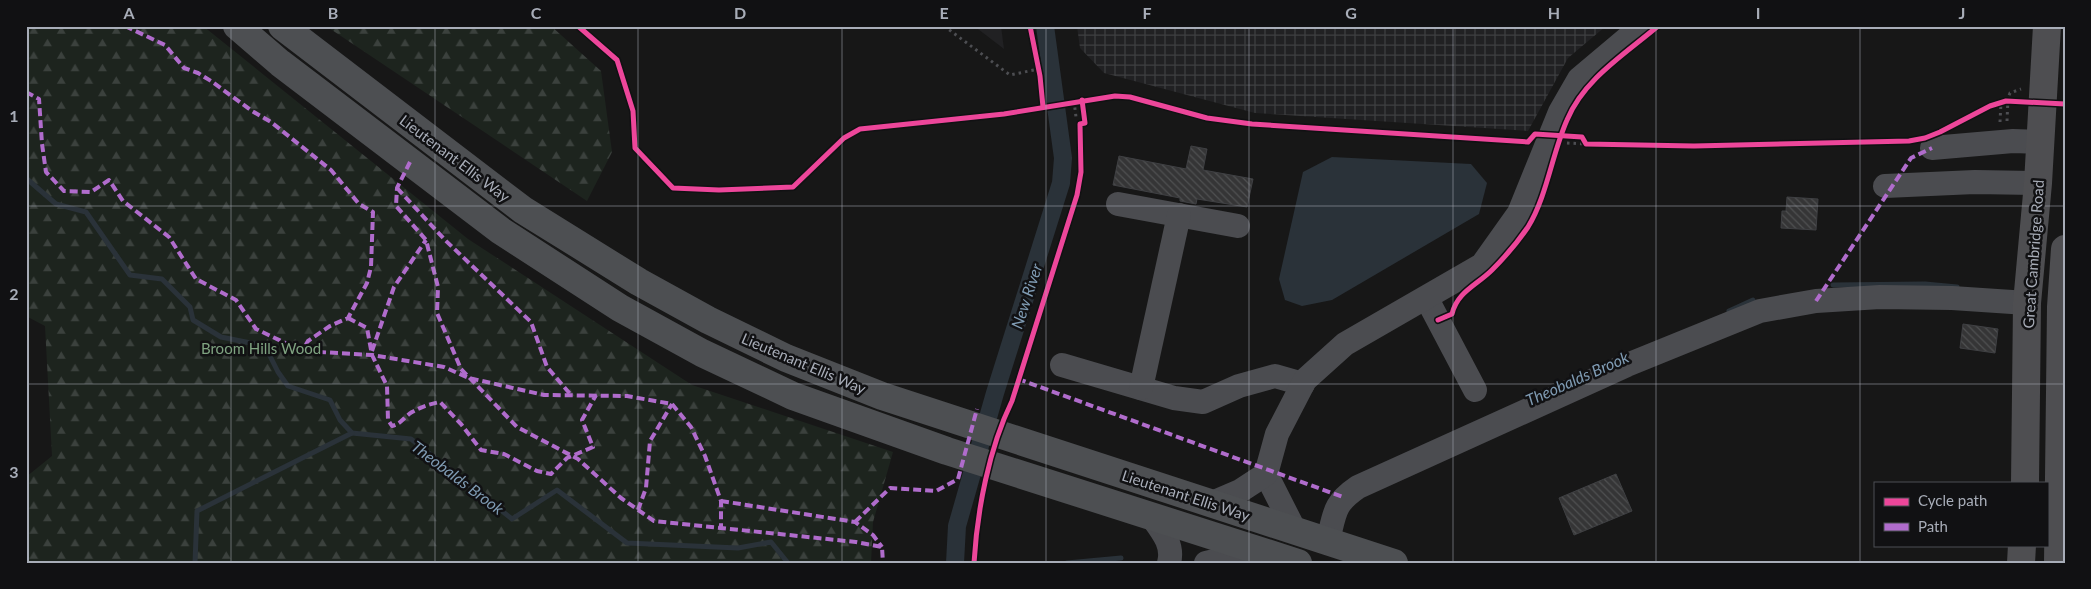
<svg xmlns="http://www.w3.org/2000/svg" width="2091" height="589" font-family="Lato,sans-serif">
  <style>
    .built { fill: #212123 }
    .industrial { fill: url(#industrial-grid) }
    .forest { fill: url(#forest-firs) }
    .water { fill: #2a3239 }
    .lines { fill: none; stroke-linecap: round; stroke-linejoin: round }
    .stream { stroke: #2a3239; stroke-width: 5 }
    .canal { stroke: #2a3239; stroke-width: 18 }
    .building { fill: url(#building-back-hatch); stroke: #3f4043 }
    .path { stroke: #4d4e52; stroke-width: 3; stroke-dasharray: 2.5 4; stroke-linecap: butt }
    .minor { stroke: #4b4c50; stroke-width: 24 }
    .major { stroke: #4d4f52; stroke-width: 28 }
    .highway { stroke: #4e4e51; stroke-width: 28 }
    .quiet { stroke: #b06ccc; stroke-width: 4; stroke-dasharray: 8 4; stroke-linecap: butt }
    .cycleway-casing { stroke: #111113; stroke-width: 8 }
    .cycleway { stroke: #ed469a; stroke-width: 5 }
    .grid { fill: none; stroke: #a8adb8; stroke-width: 1; stroke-opacity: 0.55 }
    .labels { text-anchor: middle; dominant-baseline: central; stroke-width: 5; stroke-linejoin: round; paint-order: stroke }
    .street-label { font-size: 15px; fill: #a8adb8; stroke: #111113 }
    .park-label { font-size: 15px; fill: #7fa381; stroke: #111113 }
    .water-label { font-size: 16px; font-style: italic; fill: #7f9bb3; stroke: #111113 }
    .neatline { fill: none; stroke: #a8adb8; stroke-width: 2 }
    .grid-label { font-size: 16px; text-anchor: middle; font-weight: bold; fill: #a8adb8 }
  </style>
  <defs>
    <pattern id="industrial-grid" width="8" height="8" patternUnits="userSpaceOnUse" patternTransform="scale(1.25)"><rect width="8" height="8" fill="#212123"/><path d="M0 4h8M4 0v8" fill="none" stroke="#3e3f41"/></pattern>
    <pattern id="forest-firs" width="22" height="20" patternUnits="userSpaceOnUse" patternTransform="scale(1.25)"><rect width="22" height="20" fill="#1d241e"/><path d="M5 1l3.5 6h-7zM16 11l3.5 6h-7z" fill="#3b413d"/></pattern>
    <pattern id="building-back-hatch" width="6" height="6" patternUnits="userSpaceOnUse" patternTransform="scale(1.25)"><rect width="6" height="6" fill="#353536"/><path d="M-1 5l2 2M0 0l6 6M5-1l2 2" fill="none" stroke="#4f5051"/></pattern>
  </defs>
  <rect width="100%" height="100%" fill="#171717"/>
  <polygon class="built" points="974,26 1001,26 1004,49"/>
  <polygon class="industrial" points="1077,26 1606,26 1568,58 1528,131 1255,113 1104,73 1080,48"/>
  <g class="forest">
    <polygon points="26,26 203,26 468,239 692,385 893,452 873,522 871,563 26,563 26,477 52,456 45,326 26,316"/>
    <polygon points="326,26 551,26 601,71 612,152 587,201"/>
  </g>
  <polygon class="water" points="1332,157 1471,164 1487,183 1479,214 1332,300 1302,306 1285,300 1279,279 1303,172"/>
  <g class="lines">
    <g class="stream">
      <polyline points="26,176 27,179 56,204 86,212 130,275 162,279 190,307 193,320 221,337 265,346 278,372 288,386 330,400 340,420 352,433 411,439 512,519 557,490 627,543 738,548 771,542 788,563"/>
      <polyline points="1833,285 1925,284 1957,287"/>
      <polyline points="1729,311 1753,300"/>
      <polyline points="195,563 197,511 352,433"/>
      <polyline points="1067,563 1121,558"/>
    </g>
    <polyline class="canal" points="955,563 957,526 995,393 1061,183 1063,158 1045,26"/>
  </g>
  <g class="building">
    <polygon points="1191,146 1207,149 1203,170 1253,179 1247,207 1197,199 1196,204 1180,201 1180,198 1113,185 1119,156 1186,169"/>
    <polygon points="1787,197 1818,199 1816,230 1781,228 1782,211 1786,211"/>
    <polygon points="1963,324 1998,329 1995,353 1960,348"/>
    <polygon points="1616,474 1632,511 1574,535 1559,498"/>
  </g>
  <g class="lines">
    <g class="path">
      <polyline points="944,26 1010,75 1039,69"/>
      <polyline points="1074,101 1076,117"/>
      <polyline points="2007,121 2008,98 2010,93 2021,89"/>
      <polyline points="2000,122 2001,102"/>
      <polyline points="1567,143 1586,144"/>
    </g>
    <g class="minor">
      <polyline points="1932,148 2013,141 2040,142"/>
      <polyline points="1885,186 1975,182 2038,183"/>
      <polyline points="1118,204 1238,226"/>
      <polyline points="1427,299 1475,390"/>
      <polyline points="1062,365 1174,398 1203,402 1239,386 1275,376 1303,384"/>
      <polyline points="1141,388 1179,215"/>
      <polyline points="1266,474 1294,529"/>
      <polyline points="1212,503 1240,491 1266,474 1277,434 1305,380 1345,344 1482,265 1519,213 1560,112 1579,79 1642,26"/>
      <path d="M 1152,517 C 1162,531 1174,545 1169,563"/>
      <path d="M 1328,541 C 1335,513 1333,504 1358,487 L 1627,365 L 1760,311 L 1816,301 L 1880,297 L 1952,298 L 2027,303"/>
      <polyline points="1206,563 1227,558 1253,547"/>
    </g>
    <g class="major">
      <polyline points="237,26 280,63 501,231 620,308 702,353 793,396 947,451 1298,563"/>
      <polyline points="282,26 523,210 639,282 708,320 786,358 882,396 1394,563"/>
    </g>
    <g class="highway">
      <polyline points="2025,483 2027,303 2038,183 2047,26"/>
      <polyline points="2021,563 2022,545"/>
      <polyline points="2058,563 2061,307 2065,249"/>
    </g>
    <g class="quiet">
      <polyline points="125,26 165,45 184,68 198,73 211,81 252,111 271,122 331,170 359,204 373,212 371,267 367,283 348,318 330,326 308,341 302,351"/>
      <polyline points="26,92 39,99 42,144 46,172 64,191 91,192 109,180 123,201 169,237 196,279 236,300 256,329 302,351 372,355 444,367 469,378 544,395 627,396 672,404 691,427 705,456 721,501 721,529"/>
      <polyline points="410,162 397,188 396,206 426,240 438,287 437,313 461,369 517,427 578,459 621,498 654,521 856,542 882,547 883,563"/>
      <polyline points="397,188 445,240 531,322 547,367 571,395"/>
      <polyline points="1816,301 1911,158 1932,148"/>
      <path d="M 348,318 L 367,328 L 372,355 L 387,386 L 388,420 L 392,426 C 401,424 404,417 412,412 C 421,407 430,404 440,402 L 461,424 L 481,450 L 504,454 L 537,471 L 551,474 L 567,458 L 593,447 L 582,420 L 596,395"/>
      <polyline points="372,351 394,287 426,240"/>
      <polyline points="1018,379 1343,497"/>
      <polyline points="721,501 855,522 873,535 882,547"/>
      <polyline points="638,510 646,488 650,441 672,404"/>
      <polyline points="855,522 890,488 936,491 958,479 977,409"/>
    </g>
    <g class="cycleway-casing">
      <g id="cycleway">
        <polyline points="578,26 617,60 633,111 635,148 673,188 719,190 793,187 844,138 860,129 1004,114 1115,96 1130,97 1207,118 1252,124 1528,142 1535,134 1582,137 1586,144 1694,146 1909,141 1925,138 1940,132 1990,106 2006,101 2065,104"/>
        <polyline points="1030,26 1040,76 1043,107"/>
        <path d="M 1438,320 L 1452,314 C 1457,292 1477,285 1492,270 C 1505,257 1517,243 1528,227 C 1547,196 1552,154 1567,120 C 1584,79 1625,54 1658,26"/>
        <path d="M 974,563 C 977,511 989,448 1012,401 L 1077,195 L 1081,172 L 1080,124 L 1085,123 L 1082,100"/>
      </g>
    </g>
    <use href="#cycleway" class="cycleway"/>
  </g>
  <path class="grid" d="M 231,26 L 231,563M 435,26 L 435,563M 638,26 L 638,563M 842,26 L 842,563M 1046,26 L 1046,563M 1249,26 L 1249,563M 1453,26 L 1453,563M 1656,26 L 1656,563M 1860,26 L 1860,563M 26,206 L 2065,206M 26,384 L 2065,384"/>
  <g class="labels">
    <g class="street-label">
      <text transform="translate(455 158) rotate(37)">Lieutenant Ellis Way</text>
      <text transform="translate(2033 254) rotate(-86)">Great Cambridge Road</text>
      <text transform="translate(804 363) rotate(23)">Lieutenant Ellis Way</text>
      <text transform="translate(1186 495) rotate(18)">Lieutenant Ellis Way</text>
    </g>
    <g class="park-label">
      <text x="261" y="348">Broom Hills Wood</text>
    </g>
    <g class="water-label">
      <text transform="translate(1026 296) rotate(-72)">New River</text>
      <text transform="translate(1577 378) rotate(-24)">Theobalds Brook</text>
      <text transform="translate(458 477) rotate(37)">Theobalds Brook</text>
    </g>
  </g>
  <rect width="2091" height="589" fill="none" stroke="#111113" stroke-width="55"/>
  <rect x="1874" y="482" width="175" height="65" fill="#111113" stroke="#4d4f55"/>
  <rect x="1884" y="498" width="25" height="8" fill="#ed469a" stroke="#4d4f55"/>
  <text x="1918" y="506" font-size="15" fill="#a8adb8">Cycle path</text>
  <rect x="1884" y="523" width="25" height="8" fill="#b06ccc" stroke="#4d4f55"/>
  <text x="1918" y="532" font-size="15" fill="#a8adb8">Path</text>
  <rect x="28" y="28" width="2036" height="534" class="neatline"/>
  <g class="grid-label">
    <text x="129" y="19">A</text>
    <text x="333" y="19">B</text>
    <text x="536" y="19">C</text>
    <text x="740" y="19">D</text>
    <text x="944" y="19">E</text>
    <text x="1147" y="19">F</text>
    <text x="1351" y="19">G</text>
    <text x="1554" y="19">H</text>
    <text x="1758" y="19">I</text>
    <text x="1962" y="19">J</text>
    <text x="14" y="122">1</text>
    <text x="14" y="300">2</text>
    <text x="14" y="478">3</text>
  </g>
</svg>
